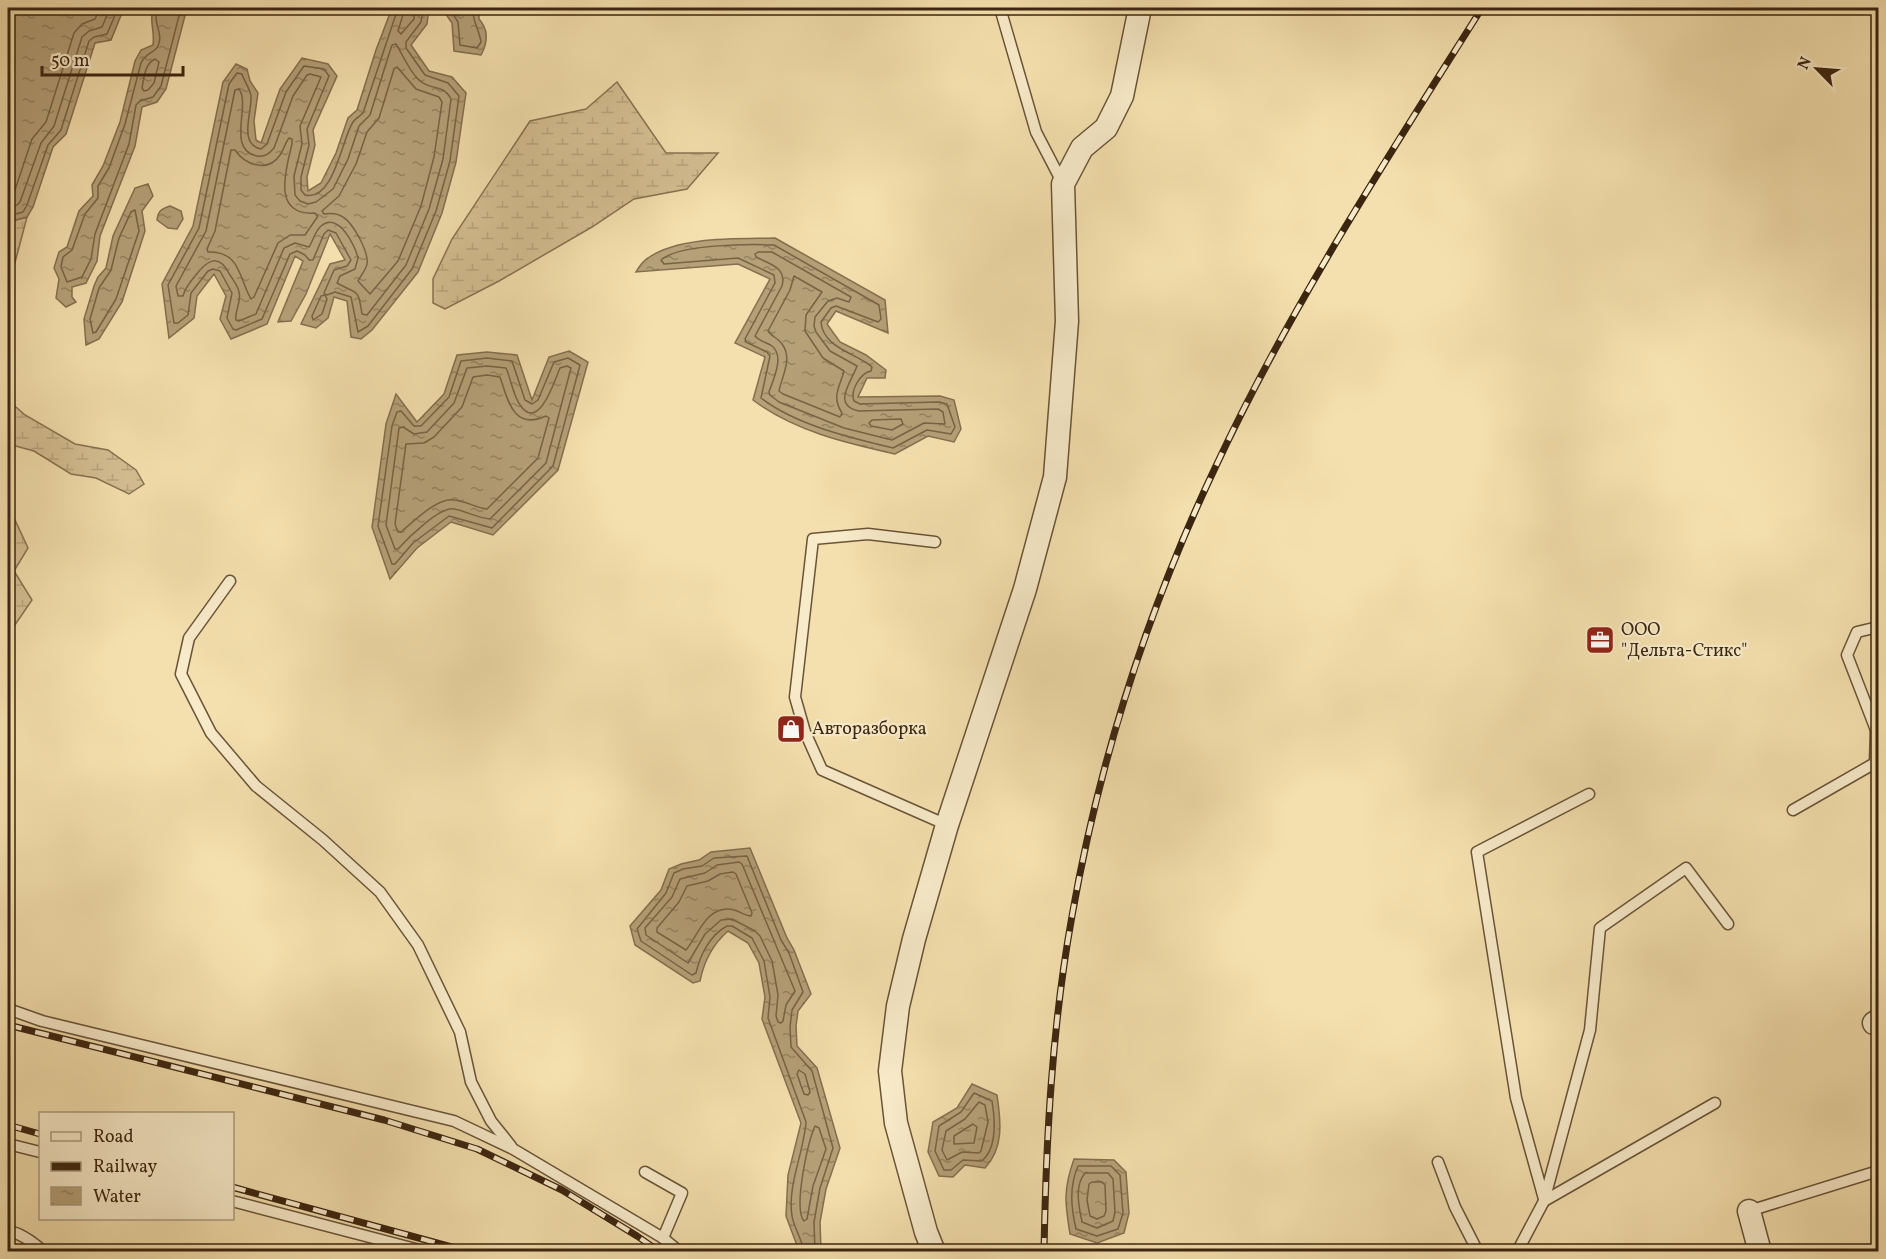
<svg xmlns="http://www.w3.org/2000/svg" width="1886" height="1259" font-family="Vollkorn,serif">
  <style>
    .wetland { fill: url(#wetland-marsh); stroke: #887252; stroke-width: 1.5 }
    .water { fill: url(#water-ripples); stroke: #846f4e; stroke-width: 1.5 }
    .lines { fill: none; stroke-linecap: round; stroke-linejoin: round }
    .shore { stroke: #786244; stroke-width: 1.5 }
    .lane-casing { stroke: #695438; stroke-width: 13 }
    .street-casing { stroke: #695438; stroke-width: 25 }
    .lane { stroke: #f8ebca; stroke-width: 10 }
    .street { stroke: #f8ebca; stroke-width: 22 }
    .rail-casing { stroke: #3b2510; stroke-width: 7 }
    .rail { stroke: #f8ebca; stroke-width: 4.5; stroke-dasharray: 14; stroke-linecap: butt }
    .labels { text-anchor: middle; dominant-baseline: central; stroke-width: 4.5; stroke-linejoin: round; paint-order: stroke }
    .poi-label { font-size: 18px; fill: #3b2510; stroke: #f8ebca; text-anchor: start }
  </style>
  <defs>
    <pattern id="wetland-marsh" width="20" height="14" patternUnits="userSpaceOnUse" patternTransform="scale(1.5)"><rect width="20" height="14" fill="#d5c093"/><path d="M1 5h8M5 5V1M11 12h8M15 12V8" fill="none" stroke="#b8a57e"/></pattern>
    <pattern id="water-ripples" width="26" height="14" patternUnits="userSpaceOnUse" patternTransform="scale(1.5)"><rect width="26" height="14" fill="#b5a078"/><path d="M2 4q2-2 4 0t4 0M15 11q2-2 4 0t4 0" fill="none" stroke="#948261"/></pattern>
  </defs>
  <rect width="100%" height="100%" fill="#f4e0ae"/>
  <filter id="stains"><feTurbulence type="fractalNoise" baseFrequency=".00333" numOctaves="4"/><feColorMatrix values="0 0 0 0 .2 0 0 0 0 .09 0 0 0 0 .02 0 0 0 .5 -.17"/></filter>
  <radialGradient id="worn" r=".72"><stop offset=".6" stop-color="#630" stop-opacity="0"/><stop offset="1" stop-color="#630" stop-opacity=".3"/></radialGradient>
  <g class="wetland">
    <polygon points="617,82 666,153 718,153 687,189 634,199 592,227 499,281 445,309 433,303 433,279 452,239 530,121 586,109"/>
    <polygon points="27,217 8,289 8,222"/>
    <polygon points="8,400 25,415 75,444 108,450 136,470 144,484 129,494 96,478 71,474 34,451 8,444"/>
    <polygon points="8,505 28,548 14,571 32,600 8,635"/>
  </g>
  <g class="water">
    <polygon points="8,8 124,8 111,40 95,43 66,134 53,147 33,207 27,217 8,222 8,28 10,25"/>
    <path d="M 153,8 L 187,8 L 166,89 L 157,102 L 142,107 L 135,146 L 100,236 L 97,261 L 86,283 L 72,287 L 72,297 L 76,302 L 66,307 L 56,298 L 59,279 L 54,268 L 59,252 L 67,247 L 79,211 L 93,196 L 92,185 L 103,166 L 120,122 L 135,61 L 141,50 L 153,45 C 155,29 149,23 153,8 Z"/>
    <polygon points="392,8 429,8 427,24 411,45 429,71 452,77 466,93 456,162 442,213 418,272 372,330 361,339 351,337 347,301 334,297 328,318 316,328 301,324 330,264 345,260 330,234 306,294 291,321 278,322 303,261 295,256 267,324 231,339 220,319 226,296 214,274 197,296 194,318 169,338 162,284 193,226 223,82 236,64 247,69 250,81 258,93 254,121 256,140 261,143 280,89 302,58 328,64 337,76 313,130 315,145 307,177 308,191 321,183 336,153 348,118 357,110 376,50"/>
    <path d="M 443,8 L 479,8 L 479,19 C 489,30 488,42 481,55 L 454,51 L 452,23 L 443,10 Z"/>
    <polygon points="148,184 153,196 142,211 145,231 122,302 99,339 86,345 84,319 94,286 98,277 106,268 113,236 135,188"/>
    <path d="M 170,206 L 181,211 L 183,219 L 177,229 L 168,228 L 157,220 C 158,211 161,209 170,206 Z"/>
    <path d="M 775,238 L 885,300 L 888,333 L 836,311 L 827,324 L 840,342 L 866,355 L 886,370 L 885,378 L 867,378 L 858,397 L 940,396 L 954,400 L 961,429 L 954,442 L 928,436 L 895,454 C 846,443 794,431 753,400 L 765,357 L 735,343 L 770,279 L 738,264 L 636,272 C 639,267 643,261 648,258 C 679,236 738,239 775,238 Z"/>
    <polygon points="569,351 588,362 558,470 493,535 451,522 417,548 390,579 372,527 386,424 396,394 417,422 444,394 457,355 487,352 517,355 532,400 549,357"/>
    <path d="M 750,848 L 787,938 L 794,950 L 811,994 L 798,1011 L 796,1026 L 797,1046 L 817,1068 L 840,1148 L 826,1189 L 820,1222 L 821,1251 L 799,1251 L 786,1216 L 788,1175 L 801,1123 L 762,1019 L 765,997 L 759,963 L 748,943 L 728,931 C 712,945 704,961 700,981 L 693,983 L 635,945 L 630,926 L 661,890 L 669,869 L 681,864 L 699,860 L 711,852 Z"/>
    <path d="M 972,1084 L 997,1095 C 1001,1121 1004,1148 985,1168 L 965,1165 L 953,1177 L 939,1176 L 928,1152 L 933,1122 L 957,1108 Z"/>
    <path d="M 1074,1159 L 1114,1160 L 1126,1172 L 1129,1213 L 1124,1233 L 1097,1243 L 1070,1234 C 1065,1203 1063,1190 1074,1159 Z"/>
  </g>
  <g class="lines">
    <g class="shore">
      <path d="M 158,8 C 158,11 157,14 156,17 C 156,27 163,36 158,46 C 155,53 146,52 141,63 L 125,124 L 109,168 L 98,186 L 98,198 L 85,214 L 72,250 L 63,257 L 61,267 L 67,282 L 82,277 L 91,259 L 95,234 L 129,144 L 136,105 L 140,101 L 153,97 L 161,86 L 181,8"/>
      <path d="M 398,8 L 363,113 C 360,116 355,119 353,122 C 342,138 334,202 305,195 L 301,190 L 301,177 L 309,145 L 307,129 L 329,76 L 324,69 L 304,66 L 286,92 L 267,144 L 261,149 C 238,144 252,113 251,97 C 251,90 244,81 242,74 L 237,73 L 229,84 L 199,228 L 168,285 L 174,323 L 178,323 L 188,315 L 191,293 L 208,271 L 213,269 L 220,271 L 232,293 L 227,318 L 233,329 L 236,330 L 262,319 L 290,254 L 297,251 L 305,255 L 309,260 L 313,260 L 324,234 L 328,230 L 336,233 L 351,260 L 347,266 L 334,270 L 324,293 L 327,295 L 335,292 L 351,297 L 358,332 L 368,326 L 412,269 L 436,211 L 450,161 L 459,96 L 448,83 L 425,75 L 406,48 L 406,42 L 421,22 L 423,8"/>
      <polyline points="405,8 398,31 401,34 414,19 415,8"/>
      <path d="M 449,8 L 458,22 L 460,45 L 477,48 L 481,42 C 479,29 472,21 473,8"/>
      <path d="M 396,44 C 403,55 409,71 419,80 C 430,91 443,83 451,99 L 443,159 L 429,209 L 406,265 L 367,315 L 362,314 C 358,287 358,295 337,283 L 340,276 L 355,269 L 358,258 C 355,245 338,211 321,226 C 315,231 313,241 309,247 L 295,243 L 284,248 L 256,314 L 239,321 L 236,320 C 234,311 242,302 239,292 C 238,286 233,280 230,275 C 219,253 208,259 195,276 C 190,282 185,288 183,296 L 178,296 L 176,286 L 206,231 L 235,90 L 239,89 C 251,105 226,150 257,156 C 265,157 269,154 274,148 L 293,96 L 307,75 L 310,74 L 321,77 L 300,126 L 302,144 L 294,176 L 295,195 L 300,201 L 308,204 L 316,202 L 333,189 L 348,159 L 359,126 L 370,115 L 389,54 L 392,45 Z"/>
      <path d="M 155,59 L 159,62 L 154,83 L 148,90 L 144,91 L 142,88 C 144,78 145,63 155,59 Z"/>
      <path d="M 397,67 L 416,89 L 439,97 L 442,102 L 434,157 L 421,206 L 398,261 L 370,294 L 358,281 C 361,275 366,270 367,264 C 369,252 353,223 343,217 C 337,213 330,213 324,214 L 322,211 L 339,196 L 356,164 L 367,132 L 379,118 L 394,69 Z"/>
      <path d="M 289,138 L 292,139 L 292,144 C 286,169 271,216 315,213 L 318,216 L 305,235 L 290,235 L 278,243 L 254,297 L 251,299 C 239,279 241,251 208,252 L 207,249 L 215,231 L 231,150 L 235,150 C 245,165 268,173 280,155 C 284,149 285,143 289,138 Z"/>
      <polyline points="8,199 13,196 32,139 46,122 74,33 82,24 95,19 100,8"/>
      <polyline points="8,208 17,205 20,202 41,143 54,126 82,37 89,31 102,27 110,8"/>
      <polygon points="135,210 139,231 116,299 96,332 93,333 90,319 99,288 111,270 119,238 131,212"/>
      <polyline points="8,216 23,212 27,205 48,145 61,130 89,41 94,37 107,34 118,8"/>
      <path d="M 774,245 L 879,305 L 881,319 L 878,322 L 836,306 L 831,308 L 821,322 C 823,348 856,353 872,367 L 871,371 C 860,373 850,391 854,401 L 860,404 L 939,402 L 947,404 L 955,427 L 951,434 L 927,430 L 893,448 C 851,438 796,425 761,398 L 770,356 L 767,352 L 746,342 L 745,339 L 775,283 L 774,275 L 738,258 L 664,264 L 661,260 C 679,244 749,244 774,245 Z"/>
      <path d="M 758,252 L 772,252 L 851,297 L 849,302 L 837,298 L 828,301 L 815,317 L 814,326 L 816,332 L 830,351 L 857,366 C 852,381 831,405 859,411 L 938,409 L 943,412 L 945,424 L 924,423 L 892,440 L 844,428 L 779,402 L 770,395 L 769,392 C 773,380 785,356 772,346 C 766,342 759,341 755,336 L 782,286 C 787,267 769,264 756,257 L 755,254 Z"/>
      <path d="M 794,276 L 822,292 L 806,315 L 805,331 L 823,358 L 844,371 C 840,387 831,396 842,413 L 840,417 L 783,394 L 779,391 C 782,376 793,358 782,344 C 778,338 771,336 768,331 L 790,290 Z"/>
      <polygon points="325,295 327,299 322,314 313,320 312,316 321,296"/>
      <polygon points="487,358 512,361 525,400 532,404 538,400 554,362 568,358 580,365 553,466 492,528 449,516 413,543 395,564 392,564 378,526 392,426 397,412 401,411 414,426 421,426 449,397 461,361"/>
      <path d="M 487,366 L 506,368 C 511,379 513,395 520,405 C 539,433 555,379 560,368 L 567,366 L 571,368 L 546,463 L 490,519 C 477,518 466,511 454,509 C 440,506 407,539 398,549 L 395,549 L 386,525 L 399,428 L 403,427 L 414,434 L 427,432 L 454,403 L 467,368 Z"/>
      <path d="M 487,375 L 500,377 C 508,400 513,431 546,416 L 549,418 L 538,458 L 487,509 C 476,508 466,501 454,500 C 438,497 414,521 401,532 L 398,532 L 395,524 L 406,444 L 424,443 L 434,437 L 462,407 L 473,377 Z"/>
      <polygon points="901,419 903,424 892,430 871,426 869,423 872,420"/>
      <polygon points="739,862 742,864 795,991 786,1005 783,1021 781,1023 778,1022 776,1016 778,995 772,961 760,936 755,931 732,919 721,920 705,934 688,963 646,935 645,928 672,897 680,879 705,873 717,865"/>
      <path d="M 733,872 L 736,874 L 752,913 L 751,916 C 744,916 737,909 729,909 C 705,908 698,936 686,950 L 657,932 L 657,928 L 679,902 L 687,886 L 708,881 L 720,874 Z"/>
      <polygon points="799,1070 805,1074 810,1092 808,1095 804,1094 797,1074"/>
      <path d="M 974,1093 L 992,1101 C 995,1119 997,1148 982,1161 L 963,1160 L 951,1170 L 944,1170 L 935,1151 L 939,1126 L 961,1112 Z"/>
      <polygon points="979,1102 985,1105 988,1122 981,1151 979,1153 962,1152 947,1160 942,1150 946,1131 965,1119"/>
      <polygon points="973,1124 977,1127 974,1143 954,1144 954,1136"/>
      <path d="M 815,1126 L 819,1128 L 826,1149 L 813,1186 L 807,1219 L 804,1221 C 793,1208 808,1142 815,1126 Z"/>
      <path d="M 1078,1166 L 1111,1166 L 1120,1175 L 1123,1213 L 1118,1229 L 1097,1236 L 1076,1229 C 1071,1207 1069,1187 1078,1166 Z"/>
      <path d="M 1085,1173 L 1108,1173 L 1113,1179 L 1115,1212 L 1113,1221 L 1097,1228 L 1082,1222 C 1079,1207 1074,1186 1085,1173 Z"/>
      <polygon points="1092,1182 1102,1182 1105,1185 1106,1211 1104,1216 1097,1219 1090,1216 1087,1200 1089,1184"/>
      <path d="M 804,1252 C 802,1239 794,1228 792,1216 C 787,1186 804,1152 806,1122 L 768,1018 L 770,997 L 764,961 L 752,938 L 732,926 L 727,926 C 710,935 700,955 696,973 L 692,975 L 641,941 L 637,929 L 666,893 L 674,873 L 683,869 L 702,866 L 714,858 L 747,856 L 781,940 L 789,953 L 803,992 L 792,1010 L 790,1027 L 791,1047 L 812,1071 L 833,1148 L 820,1188 L 814,1222 L 815,1252"/>
    </g>
    <g class="lane-casing">
      <g id="lane">
        <polyline points="1000,8 1036,132 1063,184"/>
        <polyline points="935,542 868,534 813,539 795,697 805,732 822,770 947,825"/>
        <polyline points="230,581 189,638 181,674 211,733 256,786 323,840 380,892 418,945 460,1032 471,1082 491,1121 511,1146"/>
        <polyline points="1876,730 1847,655 1857,632 1878,627"/>
        <polyline points="1875,763 1876,730 1878,730"/>
        <polyline points="1793,810 1875,763 1878,770"/>
        <polyline points="8,1009 42,1021 454,1121 513,1149 663,1238 680,1252"/>
        <polyline points="8,1144 40,1152"/>
        <polyline points="1438,1162 1455,1207 1478,1252"/>
        <polyline points="645,1172 682,1193 663,1238"/>
        <polyline points="1544,1199 1516,1098 1477,852 1589,794"/>
        <polyline points="232,1201 427,1252"/>
        <polyline points="1544,1201 1715,1103"/>
        <polyline points="1749,1211 1878,1171"/>
        <path d="M 8,1231 C 21,1233 34,1243 44,1252"/>
        <polyline points="1517,1252 1544,1201 1590,1030 1600,928 1686,868 1728,924"/>
      </g>
    </g>
    <g class="street-casing">
      <g id="street">
        <polyline points="1874,1023 1878,1021"/>
        <polyline points="1749,1211 1760,1252"/>
        <polyline points="934,1252 926,1232 896,1123 890,1071 898,1006 914,939 947,825 1025,589 1055,477 1067,321 1063,184 1082,148 1106,128 1122,96 1140,8"/>
      </g>
    </g>
    <use href="#lane" class="lane"/>
    <use href="#street" class="street"/>
    <g class="rail-casing">
      <g id="rail">
        <polyline points="8,1025 384,1120 477,1149 562,1190 637,1236 660,1252"/>
        <polyline points="8,1125 40,1134"/>
        <polyline points="232,1187 470,1252"/>
        <path d="M 1044,1252 C 1046,1139 1052,1027 1072,916 C 1099,762 1148,609 1215,468 C 1290,307 1388,157 1482,8"/>
      </g>
    </g>
    <use href="#rail" class="rail"/>
  </g>
  <defs>
    <g id="office-square" transform="scale(1.5)"><rect x="-9" y="-9" width="18" height="18" rx="4" fill="#8f2418" stroke="#f8ebca"/><path d="M-6-3h4V-5.5h4V-3h4V5H-6ZM-1-4.5V-3h2v-1.5ZM-6 0V1H6V0Z" fill="#fff"/></g>
    <g id="shop-square" transform="scale(1.5)"><rect x="-9" y="-9" width="18" height="18" rx="4" fill="#8f2418" stroke="#f8ebca"/><path d="M-5-2.5h2.3a2.7 3.5 0 0 1 5.4 0H5L5.5 6h-11ZM-1.5-2.5h3a1.5 2.3 0 0 0-3 0Z" fill="#fff"/></g>
  </defs>
  <g fill-rule="evenodd">
    <use href="#office-square" x="1600" y="640"/>
    <use href="#shop-square" x="791" y="729"/>
  </g>
  <g class="labels">
    <g class="poi-label">
      <text x="1621" y="630">ООО<tspan x="1621" dy="21">"Дельта-Стикс"</tspan></text>
      <text x="812" y="729">Авторазборка</text>
    </g>
  </g>
  <rect width="1886" height="1259" fill="none" stroke="#f4e0ae" stroke-width="30"/>
  <rect x="9" y="9" width="1868" height="1241" fill="none" stroke="#3b2510" stroke-width="3"/>
  <rect x="15" y="15" width="1856" height="1229" fill="none" stroke="#3b2510" stroke-width="1.5"/>
  <rect x="39" y="1112" width="195" height="108" fill="#f8ebca" stroke="#ac9c80" stroke-width="1.5"/>
  <rect x="51" y="1132" width="30" height="9" fill="#f8ebca" stroke="#ac9c80" stroke-width="1.5"/>
  <text x="93" y="1142" font-size="18" fill="#3b2510">Road</text>
  <rect x="51" y="1162" width="30" height="9" fill="#3b2510" stroke="#ac9c80" stroke-width="1.5"/>
  <text x="93" y="1172" font-size="18" fill="#3b2510">Railway</text>
  <rect x="51" y="1187" width="30" height="18" fill="url(#water-ripples)" stroke="#ac9c80" stroke-width="1.5"/>
  <text x="93" y="1202" font-size="18" fill="#3b2510">Water</text>
  <g transform="translate(1817 69) rotate(295)" stroke="#f8ebca" stroke-width="4.5" paint-order="stroke">
  <path d="M0-4.5L10 22L0 15L-10 22Z" fill="#3b2510"/>
  <text y="-9" font-size="16" font-weight="bold" text-anchor="middle" fill="#3b2510">N</text>
  </g>
  <path d="M42 66v9h141v-9" fill="none" stroke="#3b2510" stroke-width="3"/>
  <text x="51" y="66" font-size="18" fill="#3b2510" stroke="#f8ebca" stroke-width="4.5" paint-order="stroke">50 m</text>
  <rect width="100%" height="100%" filter="url(#stains)"/>
  <rect width="100%" height="100%" fill="url(#worn)"/>
</svg>
